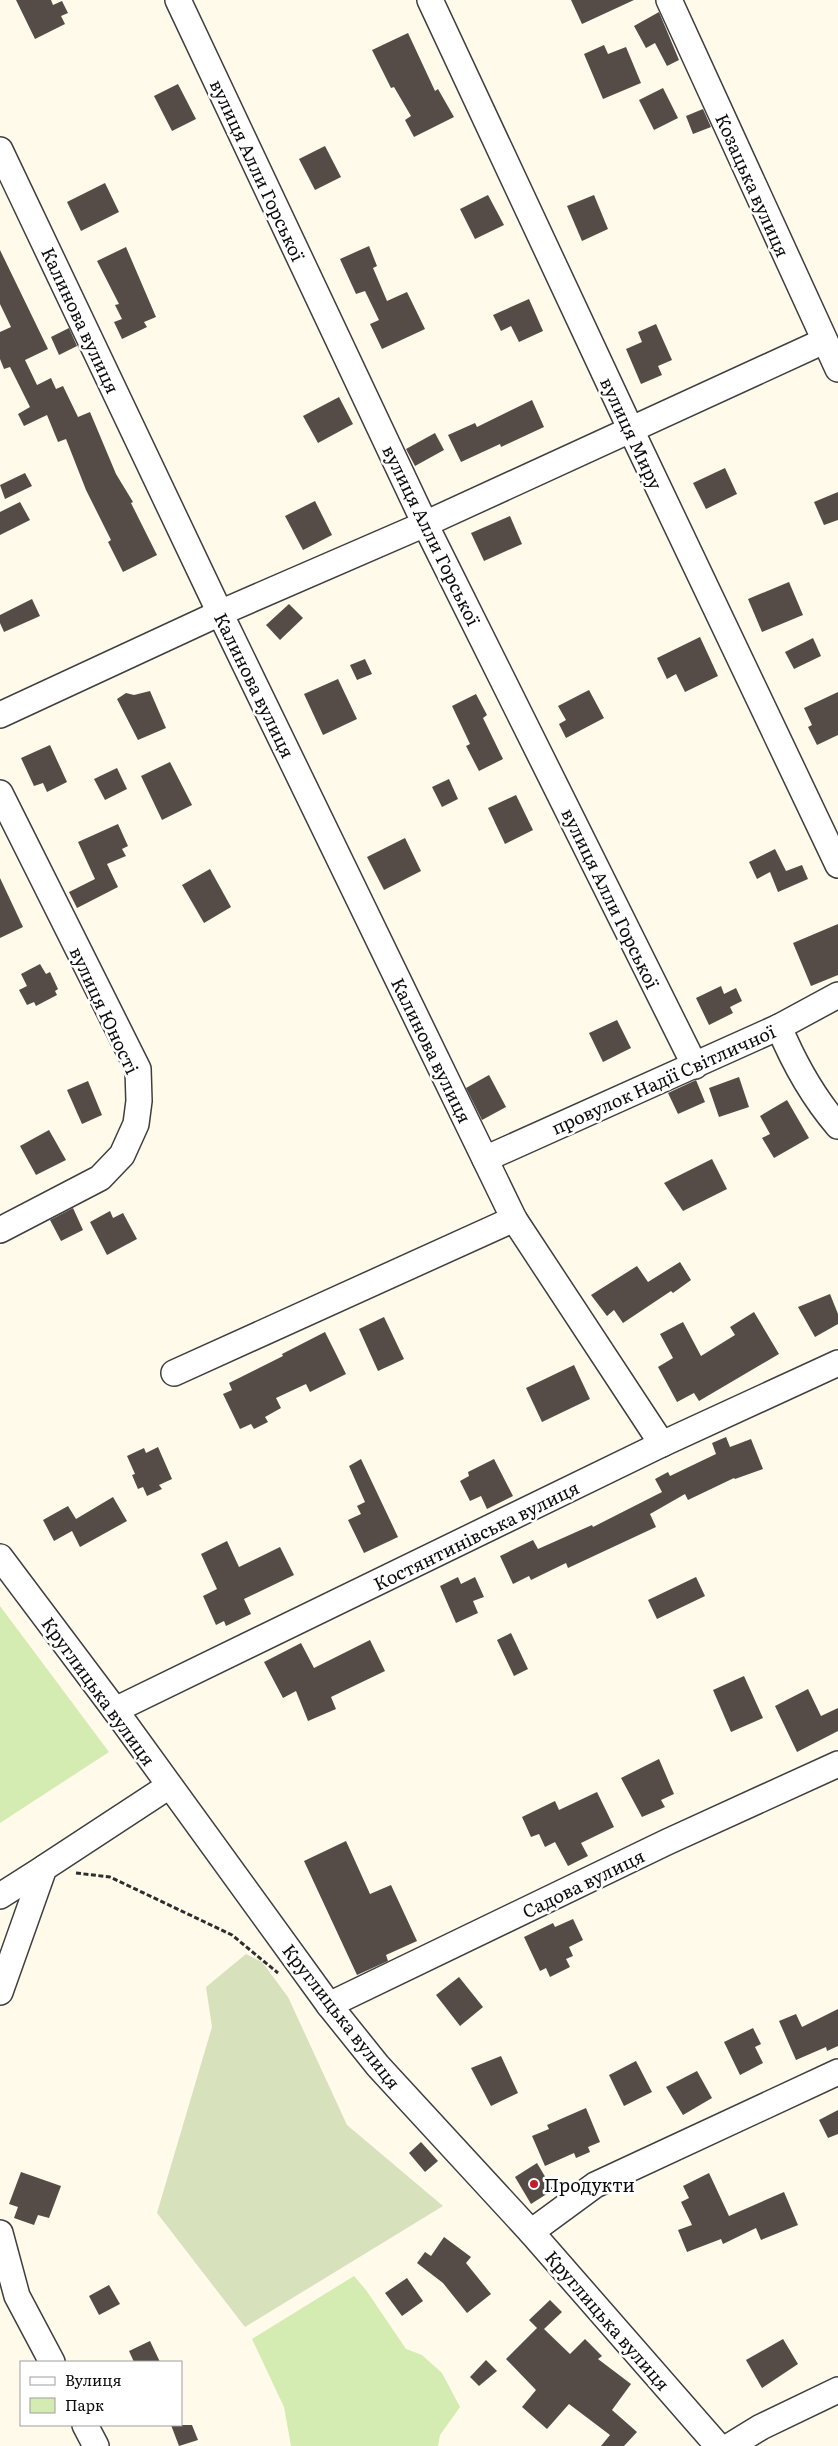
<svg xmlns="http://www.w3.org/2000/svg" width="838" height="2446" font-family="Literata,serif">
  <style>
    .green { fill: #d4ebb2 }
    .cemetery { fill: #d7e1bb }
    .building { fill: #554c47 }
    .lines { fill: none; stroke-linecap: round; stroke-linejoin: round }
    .minor-casing { stroke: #3f3f3f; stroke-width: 28 }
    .path { stroke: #2e2e2e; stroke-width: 3; stroke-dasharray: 5 2.5; stroke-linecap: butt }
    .minor { stroke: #fff; stroke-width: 25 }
    .poi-dot { fill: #c31c2f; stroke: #fff; stroke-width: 2 }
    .labels { text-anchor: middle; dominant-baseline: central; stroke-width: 5; stroke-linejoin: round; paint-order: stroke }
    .street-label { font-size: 18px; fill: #0c0c0c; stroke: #fff }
    .poi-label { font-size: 18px; fill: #0c0c0c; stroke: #fff; text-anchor: start }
  </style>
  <rect width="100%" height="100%" fill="#fffaea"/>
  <g class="green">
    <polygon points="0,1606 109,1752 0,1823"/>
    <polygon points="354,2276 366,2290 406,2349 422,2355 442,2373 460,2407 440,2435 438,2446 291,2446 284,2407 252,2339"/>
  </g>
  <polygon class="cemetery" points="246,1954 262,1962 288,1997 347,2125 443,2206 245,2327 157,2213 212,2027 206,1987"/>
  <g class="building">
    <polygon points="16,0 51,0 53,5 62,1 68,13 61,16 65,24 35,39"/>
    <polygon points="571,0 634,0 582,24"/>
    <polygon points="659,12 679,60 667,66 655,43 646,48 634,26"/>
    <polygon points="408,33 435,91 438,89 454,117 414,137 405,120 411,116 394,87 391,88 372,50"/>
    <polygon points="604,45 608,54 626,47 641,83 603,99 584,54"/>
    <polygon points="178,84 196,119 172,131 154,96"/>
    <polygon points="663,88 678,118 654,130 639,100"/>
    <polygon points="703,109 711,127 693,134 686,116"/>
    <polygon points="325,146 341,177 315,190 299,159"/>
    <polygon points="105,183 119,212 81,231 67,202"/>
    <polygon points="488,195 504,225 475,239 460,209"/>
    <polygon points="594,195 608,229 582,241 567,206"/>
    <polygon points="369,246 377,266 373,268 387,301 407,292 425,329 382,349 370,324 379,320 365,291 356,294 340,259"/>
    <polygon points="126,247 156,317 144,322 147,327 122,339 114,322 122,319 115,305 119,304 97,261"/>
    <polygon points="0,250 48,349 25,360 37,385 51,378 56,389 63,386 78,417 90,412 116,474 133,502 131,503 157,555 123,572 108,542 111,540 86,490 66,439 58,442 47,415 24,426 18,414 30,407 10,367 4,369 0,359 0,332 11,327 0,304"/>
    <polygon points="529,299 543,331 519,342 511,326 501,331 493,315"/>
    <polygon points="656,324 672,360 658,366 662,375 641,384 626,349 642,342 638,332"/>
    <polygon points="69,328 77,346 59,355 51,337"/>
    <polygon points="339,397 353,424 318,443 303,416"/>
    <polygon points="532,400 544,427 501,447 500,444 461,462 448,435 475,423 477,427"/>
    <polygon points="435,433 444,450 415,466 406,449"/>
    <polygon points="725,468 737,494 706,509 693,483"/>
    <polygon points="25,473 32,486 5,499 0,485"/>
    <polygon points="838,492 838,520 824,525 814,502"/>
    <polygon points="315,501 332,535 303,550 285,516"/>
    <polygon points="20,502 30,520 0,535 0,512"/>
    <polygon points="510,516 522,544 484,561 471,533"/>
    <polygon points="789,582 803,615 762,632 748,599"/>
    <polygon points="32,599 40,616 4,632 0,623 0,615"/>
    <polygon points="289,604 303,618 280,640 266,625"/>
    <polygon points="700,637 718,676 685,692 676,674 667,679 657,658"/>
    <polygon points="813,638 821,656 794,669 785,652"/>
    <polygon points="365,659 372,674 357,680 350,665"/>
    <polygon points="338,679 357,719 323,735 304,694"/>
    <polygon points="589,690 604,718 566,738 559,724 566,720 558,706"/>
    <polygon points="150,691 166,728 138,740 117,699 126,693 134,695"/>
    <polygon points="838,692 838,735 817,745 808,727 812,725 804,708"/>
    <polygon points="476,694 487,715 483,718 503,759 479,771 466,746 470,744 452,706"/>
    <polygon points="50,745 67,782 47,792 43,783 34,786 21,758"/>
    <polygon points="170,762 192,805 162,820 141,776"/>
    <polygon points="117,768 127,789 105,800 94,779"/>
    <polygon points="449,779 458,799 442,807 432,787"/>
    <polygon points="516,795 533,830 505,844 488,808"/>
    <polygon points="118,824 128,846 122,849 126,856 107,864 118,887 77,908 69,892 95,879 78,842"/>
    <polygon points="405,838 421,871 384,890 367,857"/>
    <polygon points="775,849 786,871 802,865 808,879 778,892 770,872 757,879 749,862"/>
    <polygon points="210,869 231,907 204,923 182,885"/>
    <polygon points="0,878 23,927 0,938"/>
    <polygon points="838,924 838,975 811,986 793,943"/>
    <polygon points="40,964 46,974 50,972 58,989 55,991 57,995 36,1006 34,1002 27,1005 19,990 27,986 21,974"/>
    <polygon points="721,986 724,994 736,988 742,1001 730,1007 733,1013 709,1025 696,998"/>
    <polygon points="617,1020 631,1048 603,1062 589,1033"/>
    <polygon points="489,1075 506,1107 482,1120 466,1088"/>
    <polygon points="739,1077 749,1107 719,1117 709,1088"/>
    <polygon points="696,1080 705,1102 678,1114 668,1093"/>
    <polygon points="88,1081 102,1115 82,1124 67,1090"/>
    <polygon points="787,1100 809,1138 774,1158 762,1138 770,1134 760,1116"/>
    <polygon points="49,1130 66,1160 36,1175 20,1146"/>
    <polygon points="712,1159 727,1189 683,1211 664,1183"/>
    <polygon points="73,1208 83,1230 61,1241 50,1220"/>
    <polygon points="110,1211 113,1218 123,1213 137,1239 107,1255 90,1222"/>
    <polygon points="680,1262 691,1280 673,1293 671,1291 623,1323 614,1310 607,1316 591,1295 637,1266 648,1282"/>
    <polygon points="830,1294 838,1314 838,1324 815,1337 798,1307"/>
    <polygon points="754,1312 779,1354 699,1401 694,1393 677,1402 658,1367 673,1358 660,1334 683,1322 701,1356 735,1335 730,1327"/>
    <polygon points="384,1317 404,1359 378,1371 359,1329"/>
    <polygon points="325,1332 346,1374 310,1392 306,1384 276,1398 281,1408 265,1417 268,1422 254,1429 251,1424 240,1429 223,1394 232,1390 229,1383 283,1356 282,1354"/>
    <polygon points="574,1365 590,1399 542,1422 526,1388"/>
    <polygon points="726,1437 730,1447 751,1439 763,1469 735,1479 734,1478 688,1500 685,1494 650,1514 656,1527 568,1568 566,1563 531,1580 529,1576 513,1584 500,1556 533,1540 538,1549 592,1525 593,1527 662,1492 655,1479 668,1472 670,1476 716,1454 712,1443"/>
    <polygon points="158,1447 172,1479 159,1485 162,1489 147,1496 143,1487 138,1489 132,1475 135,1474 127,1456 144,1448 146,1453"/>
    <polygon points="361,1459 398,1537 364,1553 348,1520 361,1514 357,1506 365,1502 349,1466"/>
    <polygon points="494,1459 513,1496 487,1509 481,1496 470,1501 460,1481 469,1476 468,1472"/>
    <polygon points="113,1497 127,1521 80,1547 72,1531 54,1541 43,1520 68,1506 76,1519"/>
    <polygon points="227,1541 239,1567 280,1547 294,1575 244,1599 251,1614 226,1626 224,1621 216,1625 203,1596 217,1589 201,1554"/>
    <polygon points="458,1577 461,1584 475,1577 484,1597 473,1601 478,1613 456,1623 440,1586"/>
    <polygon points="696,1577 705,1596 657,1619 648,1600"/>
    <polygon points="511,1633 528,1669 514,1676 497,1640"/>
    <polygon points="370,1640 385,1671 331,1697 336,1709 308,1721 296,1691 283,1698 264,1662 301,1643 314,1668"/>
    <polygon points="744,1676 763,1718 731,1732 713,1690"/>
    <polygon points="808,1689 821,1716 838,1708 838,1731 797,1752 775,1706"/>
    <polygon points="659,1759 674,1794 661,1800 665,1807 642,1817 621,1778"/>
    <polygon points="597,1792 614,1827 581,1843 588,1856 568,1866 555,1842 545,1847 539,1834 531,1837 522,1817 555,1801 559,1810"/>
    <polygon points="346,1841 370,1894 391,1885 417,1941 386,1955 388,1961 357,1975 304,1861"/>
    <polygon points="573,1919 583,1940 569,1947 573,1956 566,1959 570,1967 550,1977 546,1968 540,1971 524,1937 553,1923 555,1927"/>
    <polygon points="459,1977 483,2007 460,2026 436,1995"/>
    <polygon points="838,2009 838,2046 827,2051 826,2047 796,2060 779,2021 796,2014 802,2027"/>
    <polygon points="753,2028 761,2044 755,2047 763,2063 740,2075 724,2042"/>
    <polygon points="501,2056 518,2093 491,2106 471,2068"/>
    <polygon points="636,2061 652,2092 624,2106 609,2075"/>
    <polygon points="697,2071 712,2098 683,2115 666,2087"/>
    <polygon points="586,2108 600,2142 588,2147 590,2152 576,2158 574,2153 545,2166 532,2136 549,2129 547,2125"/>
    <polygon points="838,2110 838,2134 828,2138 819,2120"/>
    <polygon points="421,2142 438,2161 425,2172 409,2153"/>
    <polygon points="537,2163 553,2190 531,2204 515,2177"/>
    <polygon points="21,2172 61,2186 49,2218 38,2215 34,2225 14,2218 18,2207 9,2204"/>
    <polygon points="709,2173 729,2216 784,2192 798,2225 761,2240 756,2228 723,2244 721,2239 687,2252 678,2230 692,2225 681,2202 689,2198 683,2186"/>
    <polygon points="444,2237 471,2257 466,2263 491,2294 467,2313 443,2283 417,2263 425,2252 431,2256"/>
    <polygon points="407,2278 423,2301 402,2316 385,2293"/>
    <polygon points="109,2285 120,2304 99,2315 89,2296"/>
    <polygon points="550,2300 562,2312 544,2329 570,2354 585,2339 602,2356 598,2359 631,2384 612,2410 637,2432 624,2446 601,2446 610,2435 569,2404 547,2429 522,2407 536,2390 506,2359 537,2328 529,2320"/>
    <polygon points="783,2339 798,2364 762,2388 746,2360"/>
    <polygon points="150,2341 160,2362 134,2362 129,2351"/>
    <polygon points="486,2360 497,2371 479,2386 470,2377"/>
    <polygon points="171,2425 192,2425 198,2440 179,2446"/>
  </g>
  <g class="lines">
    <g class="minor-casing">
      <g id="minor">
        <polyline points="178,0 425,524 695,1066"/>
        <polyline points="430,0 631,430 838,865"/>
        <polyline points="669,0 838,369"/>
        <polyline points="0,150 220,613 514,1219 662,1444"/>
        <polyline points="0,715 220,613 425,524 824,341"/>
        <polyline points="0,793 138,1069 139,1101 136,1124 122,1155 100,1178 0,1230"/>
        <path d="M 779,1027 C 794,1063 813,1097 838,1126"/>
        <polyline points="485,1159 779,1027 838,995"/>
        <polyline points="174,1373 514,1219"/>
        <polyline points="0,1557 115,1710 329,2005 378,2066 531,2232 718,2446"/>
        <polyline points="115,1710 662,1444 838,1363"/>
        <polyline points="0,1896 44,1868"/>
        <polyline points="0,1992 44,1868 169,1786"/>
        <polyline points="329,2005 667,1842 838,1764"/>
        <polyline points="531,2232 595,2185 838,2072"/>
        <polyline points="0,2233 17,2296 52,2362"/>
        <polyline points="85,2425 96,2446"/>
        <polyline points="730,2446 761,2427 838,2390"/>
      </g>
    </g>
    <polyline class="path" points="76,1873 110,1877 232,1935 278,1973"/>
    <use href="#minor" class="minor"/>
  </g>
  <circle class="poi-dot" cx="534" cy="2184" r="5"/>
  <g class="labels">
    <g class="street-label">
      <text transform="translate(258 170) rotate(65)">вулиця Алли Горської</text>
      <text transform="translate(753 185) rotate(66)">Козацька вулиця</text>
      <text transform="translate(81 320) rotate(65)">Калинова вулиця</text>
      <text transform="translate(632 433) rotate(65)">вулиця Миру</text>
      <text transform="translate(432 535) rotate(64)">вулиця Алли Горської</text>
      <text transform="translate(255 685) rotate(64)">Калинова вулиця</text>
      <text transform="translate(611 898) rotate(64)">вулиця Алли Горської</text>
      <text transform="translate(105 1010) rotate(65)">вулиця Юності</text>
      <text transform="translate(432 1050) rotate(64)">Калинова вулиця</text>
      <text transform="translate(663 1079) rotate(-24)">провулок Надії Світличної</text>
      <text transform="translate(476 1535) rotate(-26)">Костянтинівська вулиця</text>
      <text transform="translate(99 1691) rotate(54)">Круглицька вулиця</text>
      <text transform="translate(583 1883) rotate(-26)">Садова вулиця</text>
      <text transform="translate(342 2016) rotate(52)">Круглицька вулиця</text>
      <text transform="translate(608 2320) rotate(49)">Круглицька вулиця</text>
    </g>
    <g class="poi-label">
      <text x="544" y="2184">Продукти</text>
    </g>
  </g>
  <rect x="20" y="2361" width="162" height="65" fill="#ffffff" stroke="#9e9e9e"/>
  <rect x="30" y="2377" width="25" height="8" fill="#ffffff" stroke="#9e9e9e"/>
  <text x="65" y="2386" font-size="15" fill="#0c0c0c">Вулиця</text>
  <rect x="30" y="2398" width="25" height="15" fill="#d4ebb2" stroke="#9e9e9e"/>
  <text x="65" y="2411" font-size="15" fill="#0c0c0c">Парк</text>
</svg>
